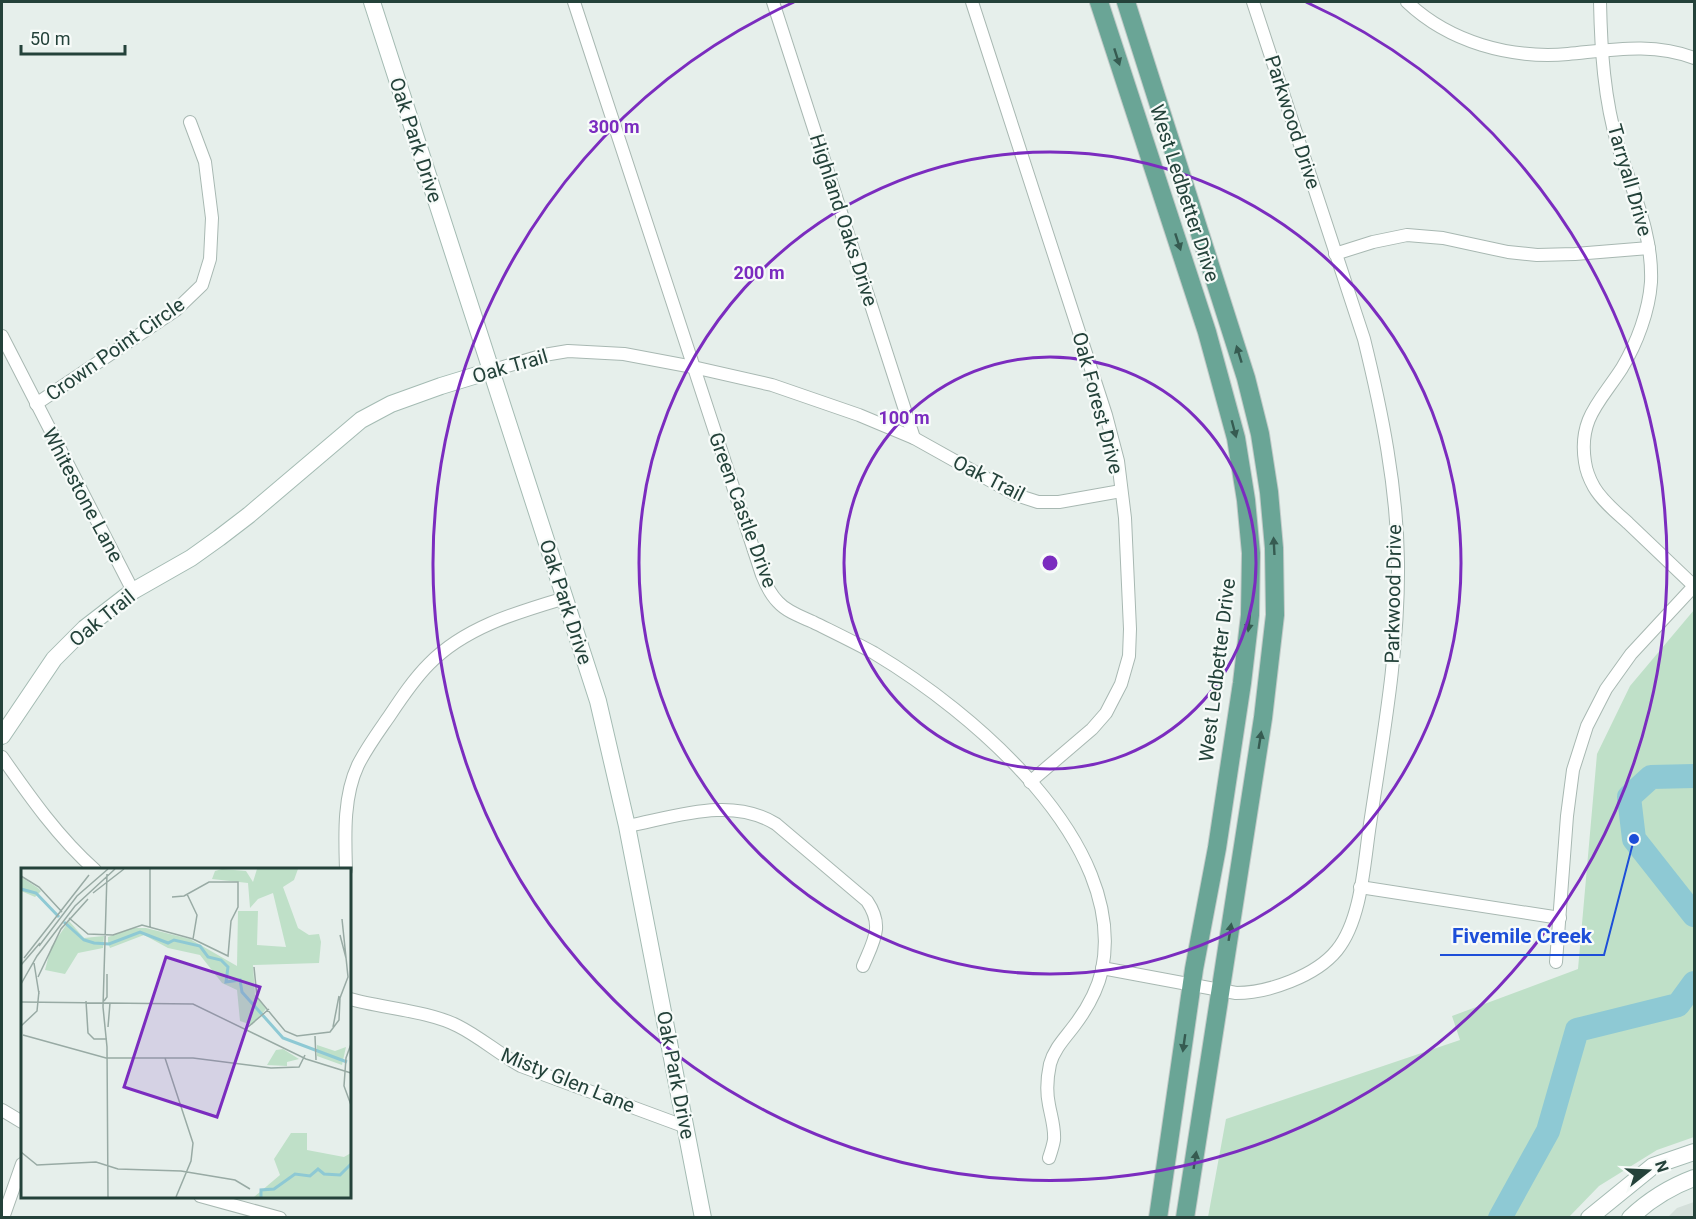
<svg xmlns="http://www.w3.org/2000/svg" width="1696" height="1219" font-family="Roboto,sans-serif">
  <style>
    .built { fill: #d4dfda }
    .green { fill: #bfe0c8 }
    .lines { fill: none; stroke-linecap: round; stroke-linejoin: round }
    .river { stroke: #8ec9d4; stroke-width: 24 }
    .street-casing { stroke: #a8b8b2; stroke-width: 14 }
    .secondary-casing { stroke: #a4bbb3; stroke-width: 18 }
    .primary-casing { stroke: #c2cac8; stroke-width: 20 }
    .street { stroke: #fff; stroke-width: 12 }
    .secondary { stroke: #fff; stroke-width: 16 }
    .primary { stroke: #6aa596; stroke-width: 18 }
    .oneway { fill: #365b51 }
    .ring { fill: none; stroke: #7b2cbf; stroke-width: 3 }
    .labels { text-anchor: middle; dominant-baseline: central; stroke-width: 4.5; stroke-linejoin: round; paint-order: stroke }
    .street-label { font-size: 20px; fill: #24423a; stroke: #f7fbf9 }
    .inset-river { fill: none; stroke: #8ec9d4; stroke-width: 3 }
    .inset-road { fill: none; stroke: #98aaa4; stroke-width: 1.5 }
    .view { fill: #7b2cbf; fill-opacity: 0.15; stroke: #7b2cbf; stroke-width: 3 }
    .inset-edge { fill: none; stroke: #24423a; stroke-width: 3 }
    .centre { fill: #7b2cbf; stroke: #f7fbf9; stroke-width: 3 }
    .ring-label { font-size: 18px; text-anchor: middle; font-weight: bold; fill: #7b2cbf; stroke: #f7fbf9; stroke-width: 4.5; stroke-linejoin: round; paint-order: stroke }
    .leader { fill: none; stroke: #1d4ed8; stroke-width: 2 }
    .callout-dot { fill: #1d4ed8; stroke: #f7fbf9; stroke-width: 2 }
    .callout-label { font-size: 21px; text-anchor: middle; font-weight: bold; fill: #1d4ed8; stroke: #f7fbf9; stroke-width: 4.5; stroke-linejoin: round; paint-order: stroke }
  </style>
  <rect width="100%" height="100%" fill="#e6efeb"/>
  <polygon class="built" points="1694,1202 1694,1217 1668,1217 1677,1208"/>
  <polygon class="green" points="1694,610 1694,1137 1657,1150 1599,1186 1569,1217 1208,1217 1226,1119 1460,1040 1452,1016 1578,969 1597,754 1630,686"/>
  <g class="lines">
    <g class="river">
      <polyline points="1694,776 1651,777 1629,797 1634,839 1694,915"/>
      <polyline points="1500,1218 1548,1131 1577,1030 1678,1005 1694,983"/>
    </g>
    <g class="street-casing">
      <g id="street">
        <path d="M 574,2 L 762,575 C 766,585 770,594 778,602 C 787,612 802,617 813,622 C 833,632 854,642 874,653 C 971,711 1128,842 1102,970 C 1097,992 1087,1009 1074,1026 C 1065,1038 1054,1049 1050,1064 C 1047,1078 1046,1091 1049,1105 C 1051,1116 1055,1128 1054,1140 C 1053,1146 1051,1152 1049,1158"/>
        <polyline points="773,2 914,438"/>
        <polyline points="972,2 1106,415 1118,461 1125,518 1130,629 1129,656 1121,684 1106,713 1092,729 1030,782"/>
        <path d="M 1407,2 C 1449,42 1510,59 1568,54 C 1611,50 1653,42 1694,58"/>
        <path d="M 1600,2 C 1601,50 1604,99 1618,146 C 1632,191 1653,233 1651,282 C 1649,311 1637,343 1622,368 C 1601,401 1578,418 1585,462 C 1586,469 1590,480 1594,487 C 1602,501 1617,513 1628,523 C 1650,544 1672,565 1694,586"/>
        <polyline points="1335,254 1373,242 1407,235 1443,238 1508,252 1537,255 1575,254 1649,248"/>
        <polyline points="2,336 133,591"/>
        <polyline points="490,371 544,355 568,351 624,354 693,367 772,385 859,415 914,438 1016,495 1038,502 1059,502 1121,491"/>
        <polyline points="36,404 176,310 202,285 210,259 212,218 205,162 190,122"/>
        <path d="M 2,757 C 30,797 58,837 95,870"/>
        <path d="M 627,826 C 675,817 731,796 776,824 L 867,901 C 884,926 874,940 863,966"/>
        <path d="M 346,870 C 345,836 343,797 358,765 C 367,747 379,731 390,715 C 402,697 414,679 429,664 C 465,627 518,612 565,598"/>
        <polyline points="1360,887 1560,918"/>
        <polyline points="1556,962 1567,816 1573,770 1587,726 1606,689 1631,654 1694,586"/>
        <path d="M 1102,968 L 1236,993 C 1268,993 1316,976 1337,950 C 1362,919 1364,862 1370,824 C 1383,737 1399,651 1398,562 C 1397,487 1382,412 1364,339 L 1253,2"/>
        <path d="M 350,999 C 382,1008 429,1011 458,1026 C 480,1037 499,1054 521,1066 L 686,1127"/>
        <polyline points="2,1110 22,1122"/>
        <polyline points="200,1196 280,1218"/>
        <polyline points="3,1218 22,1164"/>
      </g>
    </g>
    <g class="secondary-casing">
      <g id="secondary">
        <polyline points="372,2 598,701 627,826 703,1218"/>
        <polyline points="2,736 54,659 85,628 133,591 191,558 219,538 249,515 361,420 391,404 441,386 490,371"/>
        <polyline points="1589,1218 1653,1166 1694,1152"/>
        <path d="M 1630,1218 C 1649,1200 1670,1187 1694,1178"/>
      </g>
    </g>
    <g class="primary-casing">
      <g id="primary">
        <polyline points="1099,2 1207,332 1236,438 1246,500 1251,553 1250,615 1242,683 1217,848 1194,969 1158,1218"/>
        <polyline points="1126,2 1246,378 1260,434 1269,492 1274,548 1275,615 1263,718 1185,1218"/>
      </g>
    </g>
    <use href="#street" class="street"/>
    <use href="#secondary" class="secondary"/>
    <use href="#primary" class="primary"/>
  </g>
  <defs><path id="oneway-solid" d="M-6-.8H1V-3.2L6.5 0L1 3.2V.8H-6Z" transform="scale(1.5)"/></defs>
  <g class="oneway">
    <use href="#oneway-solid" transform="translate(1117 57) rotate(72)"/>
    <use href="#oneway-solid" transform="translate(1178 242) rotate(72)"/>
    <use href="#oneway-solid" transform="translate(1239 354) rotate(-107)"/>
    <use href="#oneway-solid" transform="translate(1234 429) rotate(75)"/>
    <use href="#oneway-solid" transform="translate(1274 546) rotate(-93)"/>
    <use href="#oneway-solid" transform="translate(1249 623) rotate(96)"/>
    <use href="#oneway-solid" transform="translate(1260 740) rotate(-81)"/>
    <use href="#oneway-solid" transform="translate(1230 932) rotate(-81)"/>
    <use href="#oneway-solid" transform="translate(1184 1043) rotate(98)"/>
    <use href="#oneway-solid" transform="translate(1195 1160) rotate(-81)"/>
  </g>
  <g class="ring">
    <circle cx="1050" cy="563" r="206"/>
    <circle cx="1050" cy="563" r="411"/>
    <path d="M1306 2A617 617 0 1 1 794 2"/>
  </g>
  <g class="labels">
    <g class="street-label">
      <text transform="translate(1293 122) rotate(72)">Parkwood Drive</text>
      <text transform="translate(416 140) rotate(72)">Oak Park Drive</text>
      <text transform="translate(1630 180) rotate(74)">Tarryall Drive</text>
      <text transform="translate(1185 193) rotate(72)">West Ledbetter Drive</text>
      <text transform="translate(844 220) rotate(72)">Highland Oaks Drive</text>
      <text transform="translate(115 349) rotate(-35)">Crown Point Circle</text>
      <text transform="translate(510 366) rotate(-16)">Oak Trail</text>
      <text transform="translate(1098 403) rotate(75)">Oak Forest Drive</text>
      <text transform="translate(989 478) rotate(27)">Oak Trail</text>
      <text transform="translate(83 495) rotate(62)">Whitestone Lane</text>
      <text transform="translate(743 510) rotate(70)">Green Castle Drive</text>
      <text transform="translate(1393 594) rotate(-89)">Parkwood Drive</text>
      <text transform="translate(566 602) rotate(72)">Oak Park Drive</text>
      <text transform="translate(102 618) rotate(-39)">Oak Trail</text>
      <text transform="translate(1217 670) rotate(-83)">West Ledbetter Drive</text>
      <text transform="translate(676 1075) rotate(79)">Oak Park Drive</text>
      <text transform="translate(568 1080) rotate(22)">Misty Glen Lane</text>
    </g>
  </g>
  <g transform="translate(21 868)">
    <rect width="330" height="330" fill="#e6efeb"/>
    <path d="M 201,1 L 225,3 L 232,14 L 236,1 L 277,1 L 273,12 L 262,19 L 277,60 L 288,67 L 298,66 L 300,74 L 298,95 L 232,97 L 234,126 L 245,141 L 231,157 L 219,153 L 216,122 L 201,115 L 179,87 L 147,80 L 123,67 L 89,80 L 87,75 L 87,69 L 112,60 L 125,60 L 169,71 L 216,98 L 217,43 L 237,43 L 236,77 L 265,79 L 252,25 L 237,31 L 229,40 L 227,15 L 191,11 L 194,3 ZM 0,9 L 17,20 L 20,23 L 14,29 L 0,23 ZM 48,53 L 63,70 L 83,68 L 82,80 L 57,85 L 44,106 L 24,102 L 30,79 ZM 296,177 L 314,183 L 325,179 L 321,197 L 296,188 ZM 262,181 L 278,191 L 266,194 L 266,198 L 246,197 L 255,182 ZM 270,265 L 286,265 L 286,282 L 323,289 L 330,285 L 330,329 L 233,329 L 259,307 L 253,291 Z" fill="#bfe0c8"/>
    <path class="inset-river" d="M 0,21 L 15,25 L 38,49M 43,54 L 63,72 L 73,75 L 88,76 L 119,64 L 147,75 L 153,72 L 179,78 L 187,89 L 200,92 L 207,99 L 205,114 L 219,112 L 221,124 L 262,170 L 326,194M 240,329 L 240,322 L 253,321 L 274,306 L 289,308 L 297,301 L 303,306 L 319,307 L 330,296"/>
    <path class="inset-road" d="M 86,6 L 82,139 L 86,179 L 87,329M 0,8 L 18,19 L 41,44M 72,25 L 103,1M 166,26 L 176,47 L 172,71M 48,50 L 67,66 L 92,67 L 121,57 L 172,71 L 207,88 L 210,53 L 217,39 L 217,14 L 188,14 L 163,28 L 151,29M 129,60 L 129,1M 319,67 L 325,90M 18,78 L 56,28 L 87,1M 3,90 L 68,7M 13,95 L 18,126M 0,97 L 19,75M 233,99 L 236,129 L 264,163 L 276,168 L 309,164 L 318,152 L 319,130 L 327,109 L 321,51M 17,109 L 40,61 L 67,31M 0,116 L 16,88 L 54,38 L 94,1M 65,133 L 67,165 L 73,171 L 86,171M 83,133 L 86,129 L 86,106M 0,134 L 172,136 L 285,191 L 330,205M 0,158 L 16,143 L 18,123M 87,159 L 89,135M 227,159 L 248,141M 312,159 L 318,128M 2,167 L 85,190 L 172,190 L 250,200 L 278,199 L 284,187M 294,168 L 295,192M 330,176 L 325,190 L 323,218 L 330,237M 144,190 L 172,275 L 170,293 L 155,329M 0,284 L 16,297 L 75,294 L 97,301 L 160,303 L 214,312 L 229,321"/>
    <path class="view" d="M 145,89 L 239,119 L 196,249 L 103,219 Z"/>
    <rect width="330" height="330" class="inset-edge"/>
  </g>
  <circle cx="1050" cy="563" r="9" class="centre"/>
  <g class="ring-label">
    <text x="614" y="133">300 m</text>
    <text x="759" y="279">200 m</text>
    <text x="904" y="424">100 m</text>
  </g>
  <path class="leader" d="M1634 839L1604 955H1440"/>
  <circle class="callout-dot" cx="1634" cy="839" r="6"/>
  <g class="callout-label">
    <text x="1522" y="943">Fivemile Creek</text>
  </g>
  <rect width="1696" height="1219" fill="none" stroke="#24423a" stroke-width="6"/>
  <g transform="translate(1648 1171) rotate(72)" stroke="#f7fbf9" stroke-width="4.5" paint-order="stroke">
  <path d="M0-4.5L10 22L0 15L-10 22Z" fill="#24423a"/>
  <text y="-9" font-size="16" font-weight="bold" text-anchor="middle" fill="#24423a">N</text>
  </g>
  <path d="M21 45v9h104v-9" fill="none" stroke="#24423a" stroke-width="3"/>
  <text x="30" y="45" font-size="18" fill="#24423a" stroke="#f7fbf9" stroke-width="4.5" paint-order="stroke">50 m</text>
</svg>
